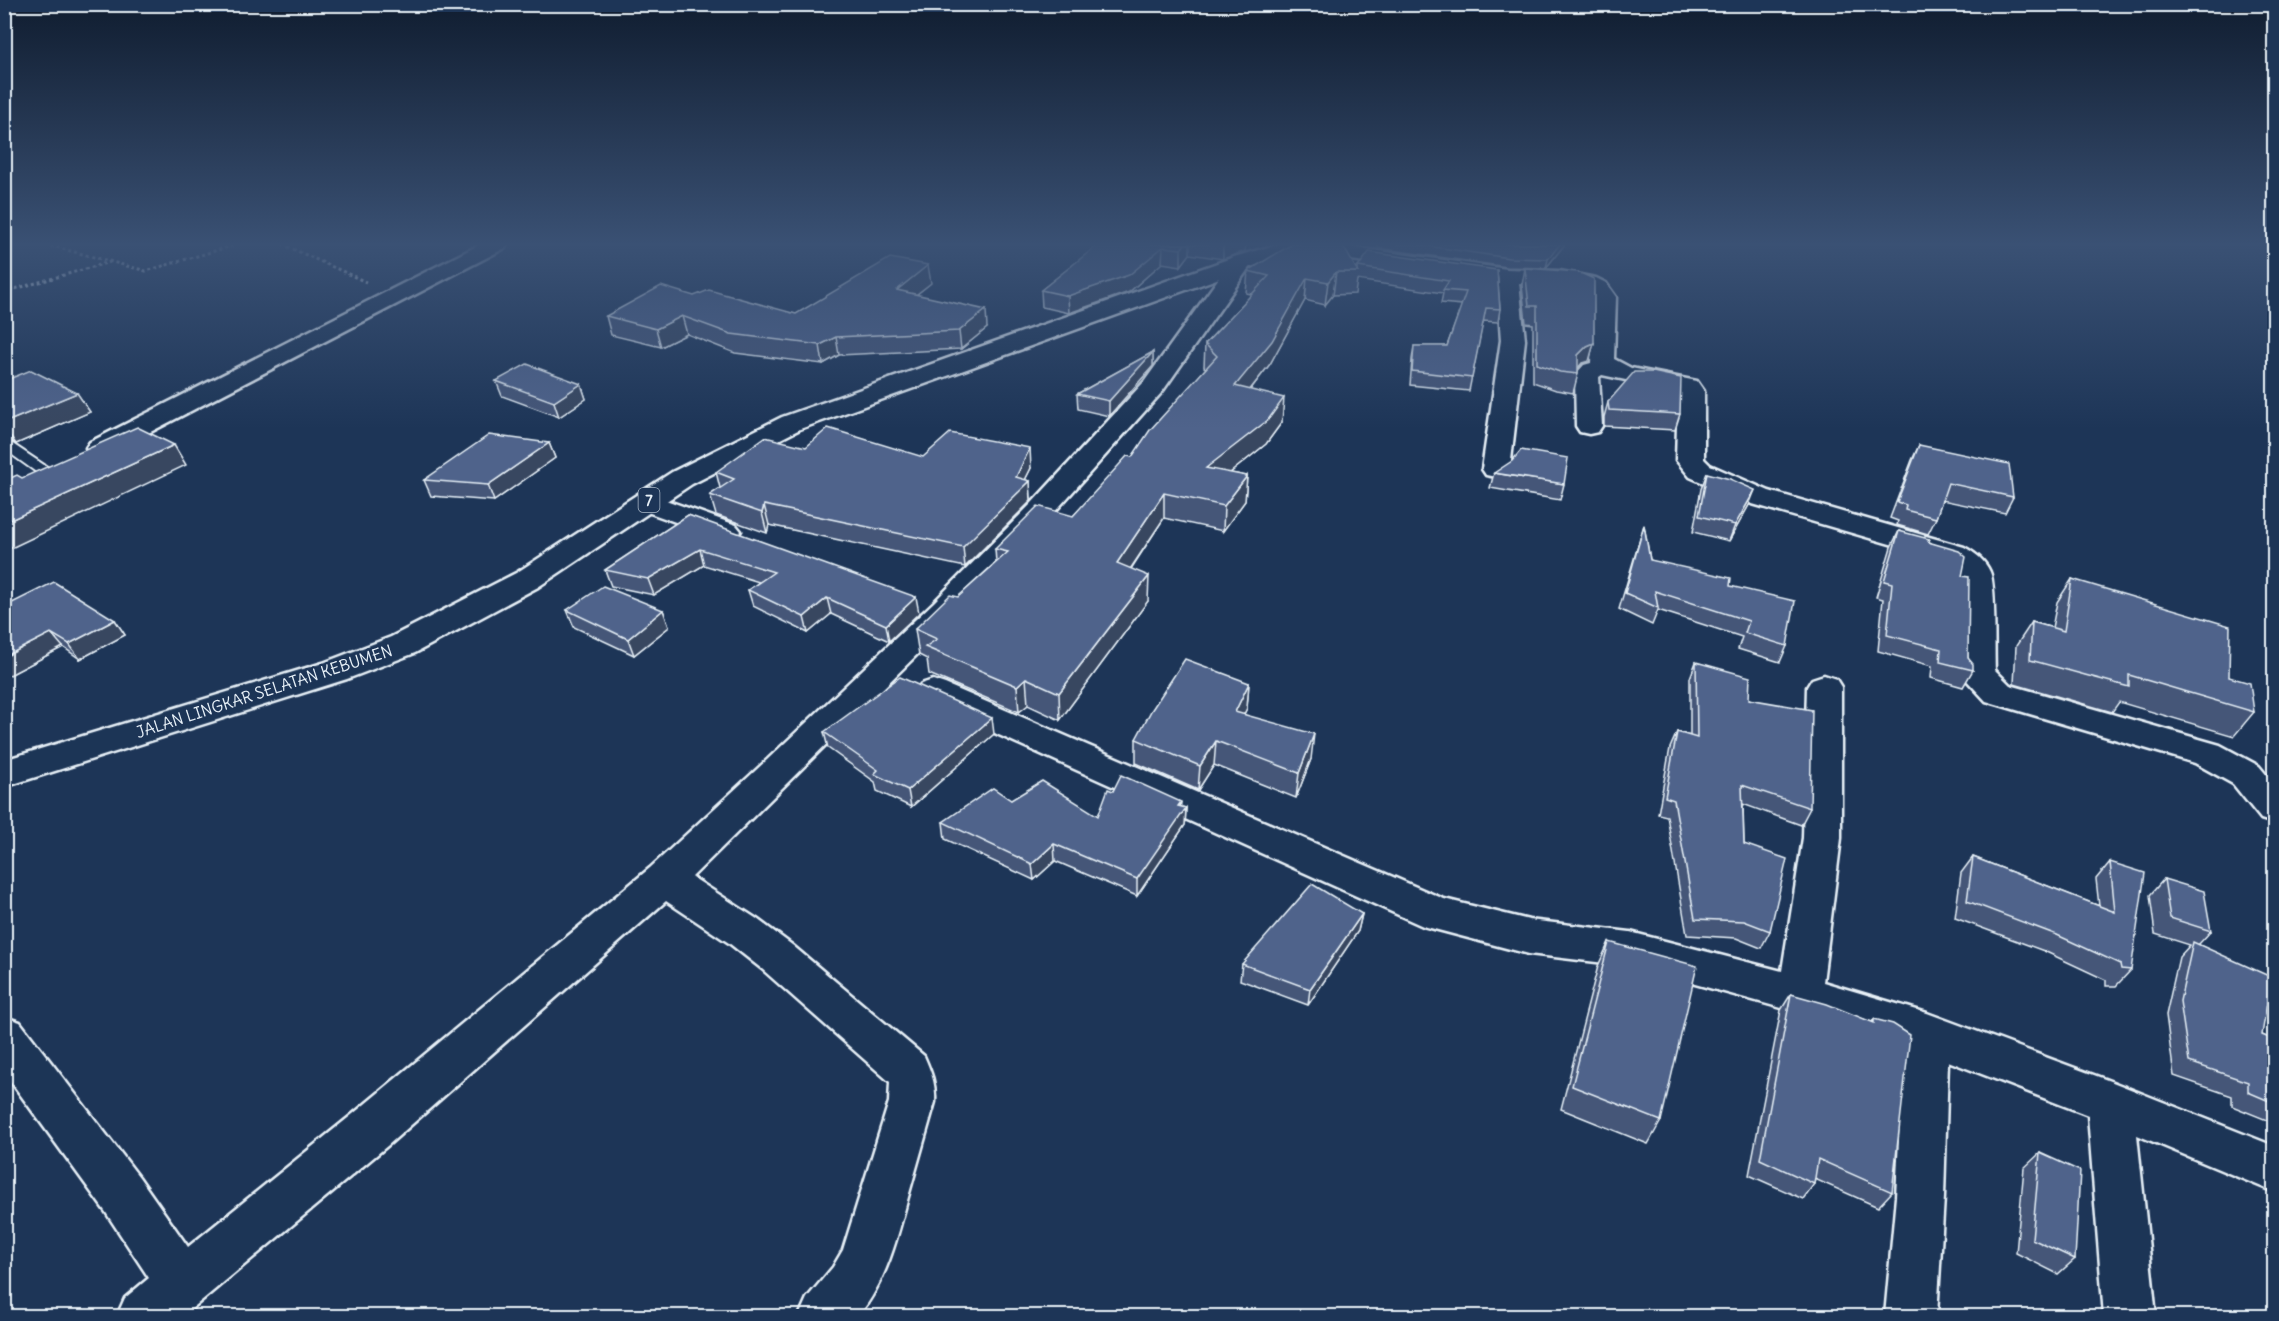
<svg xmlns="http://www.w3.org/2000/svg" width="2279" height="1321" font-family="Delius,sans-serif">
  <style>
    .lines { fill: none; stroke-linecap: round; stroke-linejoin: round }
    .service-casing { stroke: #e8f1f8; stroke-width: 4 }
    .minor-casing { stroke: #e8f1f8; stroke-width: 5 }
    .trunk-casing { stroke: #e8f1f8; stroke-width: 5 }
    .path { stroke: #e8f1f8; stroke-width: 3; stroke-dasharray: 3 3; stroke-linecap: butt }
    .service { fill: #1d3557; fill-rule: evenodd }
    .minor { fill: #1d3557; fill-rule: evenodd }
    .trunk { fill: #1d3557; fill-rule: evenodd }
    .wall { fill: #445678; stroke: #e8f1f8; stroke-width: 1.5 }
    .shaded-wall { fill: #374661; stroke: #e8f1f8; stroke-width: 1.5 }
    .building { fill: #4f648b; stroke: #e8f1f8; stroke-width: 1.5 }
    .labels { text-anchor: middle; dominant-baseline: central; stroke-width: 4.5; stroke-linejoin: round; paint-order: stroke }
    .shield { fill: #1d3557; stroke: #abb9c8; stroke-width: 1.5 }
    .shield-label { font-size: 15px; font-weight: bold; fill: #e8f1f8 }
    .street-label { font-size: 16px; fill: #e8f1f8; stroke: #1d3557 }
  </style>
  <rect width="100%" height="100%" fill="#1d3557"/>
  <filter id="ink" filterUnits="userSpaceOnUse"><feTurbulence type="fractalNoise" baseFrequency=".0167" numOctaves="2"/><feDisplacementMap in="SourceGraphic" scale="12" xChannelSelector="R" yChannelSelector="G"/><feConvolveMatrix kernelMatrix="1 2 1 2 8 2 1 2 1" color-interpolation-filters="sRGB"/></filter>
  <g filter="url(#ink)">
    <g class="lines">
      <g class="service-casing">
        <polygon id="service" points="8,441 53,471 56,474 53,477 43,477 4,449 4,442"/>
      </g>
      <g class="minor-casing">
        <g id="minor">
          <polygon points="481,244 508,244 505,248 108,454 99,456 90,454 86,448 90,442"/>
          <path d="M 1294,244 L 1329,244 L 1507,269 L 1560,271 L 1596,278 L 1606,283 L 1616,297 L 1614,359 L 1631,368 L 1697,381 L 1704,391 L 1704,459 L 1710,465 L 1769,491 L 1964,547 C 1975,553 1985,560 1990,572 C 1996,585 1994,652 1995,670 L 2010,685 L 2220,745 L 2259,766 L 2274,784 L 2274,823 L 2261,819 L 2233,784 L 2195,763 L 1986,701 L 1961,674 L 1962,577 L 1957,569 L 1942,559 L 1749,503 L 1690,477 L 1676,460 L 1678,391 L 1602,375 L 1599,377 L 1602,426 L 1598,432 L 1589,434 L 1580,432 L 1576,426 L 1575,375 L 1584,365 L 1591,363 L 1594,297 C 1581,281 1539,284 1519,283 L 1525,340 L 1510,469 L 1506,475 L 1496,477 L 1486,475 L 1482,469 L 1501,340 L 1497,281 L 1303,253 L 1296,251 L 1293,247 Z"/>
          <path d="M 1242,256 L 1250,257 L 1253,262 L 1162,392 L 1051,516 L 956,616 L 692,877 L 757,919 L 792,945 L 924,1056 C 931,1072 936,1084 935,1102 C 926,1134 917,1165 908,1197 C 897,1239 886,1282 858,1316 L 799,1316 L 807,1298 L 833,1267 L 843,1250 L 889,1102 L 890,1082 L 762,969 L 729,943 L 666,901 L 387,1146 L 183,1316 L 117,1316 L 125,1298 L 149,1278 L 105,1211 L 4,1072 L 4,1017 L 20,1022 L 139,1177 L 188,1247 L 353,1114 L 650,868 L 767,760 L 934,602 L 1031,504 L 1144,382 L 1234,257 Z"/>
          <polygon points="646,493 736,525 741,531 736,537 726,540 636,508 632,502 636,496"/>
          <polygon points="1824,675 1836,679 1841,687 1841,838 1823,982 1927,1013 2110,1081 2274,1146 2274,1192 2137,1135 2156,1316 2104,1316 2088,1115 1948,1061 1944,1197 1937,1316 1885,1316 1896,1197 1904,1045 1800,1013 1630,966 1529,954 1423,926 921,700 916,692 921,684 933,680 945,684 1444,899 1529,920 1630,932 1782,971 1803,838 1807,687 1812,679"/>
        </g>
      </g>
      <g class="trunk-casing">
        <polygon id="trunk" points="1279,244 1313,244 1310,248 1250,267 800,429 692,484 538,587 415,653 347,679 4,787 4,760 323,663 391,637 516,573 672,472 782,417 1234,257"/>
      </g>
      <g class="path">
        <polyline points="45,244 146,271 238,244"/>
        <polyline points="282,244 366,282"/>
        <polyline points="4,292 110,262"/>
      </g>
      <use href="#service" class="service"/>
      <use href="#minor" class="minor"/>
      <use href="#trunk" class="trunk"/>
    </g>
    <g class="wall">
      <polygon points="1096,244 1246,244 1245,251 1223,259 1190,254 1181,266 1162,263 1129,292 1069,313 1042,307 1041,290 1098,245"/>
      <polygon points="1378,244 1565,244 1546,268 1507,267 1378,248"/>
      <polygon points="1358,267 1497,270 1500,309 1498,322 1483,321 1469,391 1410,385 1412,359 1414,346 1447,346 1462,305 1441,303 1443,293 1357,280 1355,294 1333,295 1325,305 1305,300 1270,364 1250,390 1282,422 1266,444 1230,473 1247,476 1245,501 1223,531 1164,518 1131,569 1148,601 1060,720 1028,705 1019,712 929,674 927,659 919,655 915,629 958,597 996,562 995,549 1073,516 1132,457 1206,368 1204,367 1205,344 1252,294 1246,293 1248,271 1358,272"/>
      <polygon points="1525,268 1594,343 1589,361 1582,363 1578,368 1578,374 1573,393 1556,390 1533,382 1533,324 1526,323 1522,285"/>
      <polygon points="931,283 916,295 987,328 961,349 839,355 823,364 735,353 687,334 661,347 611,335 606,316 694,296 796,314"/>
      <polygon points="1153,352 1153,366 1109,416 1078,409 1077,394"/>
      <polygon points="4,381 77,393 90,412 16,444 9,439 4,440"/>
      <polygon points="496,381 581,384 586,399 559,417 502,396"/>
      <polygon points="1608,402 1680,414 1675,430 1604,426 1604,417"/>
      <polygon points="549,443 555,458 494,501 431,496 424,480"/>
      <polygon points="1919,445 2013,497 2005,513 1942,500 1936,518 1928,534 1897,525 1898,521 1890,518 1912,460"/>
      <polygon points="806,447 1031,468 1025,480 1030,481 1031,501 965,567 769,525 767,533 716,515 710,495 720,488 716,472"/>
      <polygon points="1494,473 1564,484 1560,500 1490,488"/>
      <polygon points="1707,473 1749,505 1729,541 1693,532 1701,489"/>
      <polygon points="688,515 919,613 889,641 831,614 808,633 753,606 748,590 759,582 704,565 654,595 611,586 605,570"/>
      <polygon points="1644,525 1650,560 1730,586 1787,646 1780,662 1738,649 1742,637 1658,610 1652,625 1619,609"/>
      <polygon points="1899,531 1928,542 1962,576 1968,658 1973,670 1963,687 1931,678 1932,666 1878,651 1883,599 1876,597 1891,547"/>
      <polygon points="2072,579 2229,677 2254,712 2234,736 2119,702 2112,712 2014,684 2016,646 2032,622 2052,628 2057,602"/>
      <polygon points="4,607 115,620 125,635 80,659 63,647 4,678"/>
      <polygon points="567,610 663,610 669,627 634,655 574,627"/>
      <polygon points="1696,662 1749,699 1810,808 1801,825 1743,804 1744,844 1770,931 1761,948 1736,938 1687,935 1667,816 1658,814 1670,748 1677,732 1690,736 1690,678"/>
      <polygon points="1249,683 1247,708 1244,714 1311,759 1296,798 1214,765 1198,790 1136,763 1136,739"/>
      <polygon points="824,732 994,734 911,807 877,791 875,782 828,748"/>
      <polygon points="1011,800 1098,816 1181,807 1186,808 1185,825 1137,896 1055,861 1034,880 945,839 943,822"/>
      <polygon points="1973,857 2099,906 2096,879 2110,862 2131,970 2116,986 2106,986 2106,980 2044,951 1955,918 1961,873"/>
      <polygon points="2164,879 2211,931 2198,945 2262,1035 2274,1040 2274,1123 2232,1106 2232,1096 2174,1076 2166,1015 2179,957 2190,945 2155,934 2150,895"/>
      <polygon points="1362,914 1358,931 1308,1005 1240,980 1242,964"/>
      <polygon points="1609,942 1661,1121 1648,1144 1561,1109 1598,966"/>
      <polygon points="1791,994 1872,1022 1874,1019 1892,1192 1878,1207 1815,1179 1814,1184 1803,1199 1749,1175 1781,1010"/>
      <polygon points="2040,1153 2075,1259 2058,1274 2016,1253 2024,1168"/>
    </g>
    <g class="shaded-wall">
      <polygon points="1185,244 1190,244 1190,254 1181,266 1181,249"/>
      <polygon points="1223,244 1246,244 1245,251 1223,259"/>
      <polygon points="1560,244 1565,244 1546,268 1548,259"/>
      <polygon points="1163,247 1162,263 1129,292 1069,313 1068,296"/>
      <polygon points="928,265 931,283 899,308 897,290"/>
      <polygon points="1336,272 1333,295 1325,305 1328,282"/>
      <polygon points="1307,278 1305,300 1270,364 1234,410 1235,386"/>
      <polygon points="986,310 987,328 961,349 959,331"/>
      <polygon points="682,316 687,334 661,347 656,329"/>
      <polygon points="836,337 839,355 823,364 820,345"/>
      <polygon points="1594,343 1589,361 1582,363 1573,374 1578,355 1587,346"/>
      <polygon points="1153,352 1153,366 1109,416 1109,401"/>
      <polygon points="581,384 586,399 559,417 554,402"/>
      <polygon points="77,393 90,412 16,444 4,427 4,423"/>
      <polygon points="1284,398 1282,422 1266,444 1205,493 1206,468"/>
      <polygon points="4,432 9,439 4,440"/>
      <polygon points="549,443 555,458 494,501 488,485"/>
      <polygon points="174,445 186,465 7,550 4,547 4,523"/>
      <polygon points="1030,448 1031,468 1020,490 1030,481 1031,501 965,567 963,547 1016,477"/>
      <polygon points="4,474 9,480 4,483"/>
      <polygon points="1247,476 1245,501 1223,531 1224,506"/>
      <polygon points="1755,490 1749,505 1729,541 1735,525"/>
      <polygon points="1164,493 1164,518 1117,589 1117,563"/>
      <polygon points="764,505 769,525 767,533 762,513"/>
      <polygon points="700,549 704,565 654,595 648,579"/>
      <polygon points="1149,576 1148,601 1060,720 1059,693"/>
      <polygon points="916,597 919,613 889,641 886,625"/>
      <polygon points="827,598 831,614 808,633 804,617"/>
      <polygon points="663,610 669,627 634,655 628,639"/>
      <polygon points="115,620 125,635 80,659 69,644"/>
      <polygon points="51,633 63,647 4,678 4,657"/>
      <polygon points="1026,678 1028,705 1019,712 1017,686"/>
      <polygon points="1249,683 1247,708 1233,736 1235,712"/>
      <polygon points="992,718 994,734 911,807 908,790"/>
      <polygon points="1314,734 1311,759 1296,798 1299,773"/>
      <polygon points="1216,741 1214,765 1198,790 1200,766"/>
      <polygon points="1181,802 1180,816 1186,808 1185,825 1137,896 1137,879"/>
      <polygon points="1054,844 1055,861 1034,880 1032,864"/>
      <polygon points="1362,914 1358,931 1308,1005 1310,989"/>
    </g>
    <g class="building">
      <polygon points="1099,244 1185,244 1181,249 1163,247 1129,275 1068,296 1041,290"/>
      <polygon points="1292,244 1342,244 1358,272 1336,272 1328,282 1307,278 1272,341 1235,386 1284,398 1268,420 1206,468 1247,476 1224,506 1164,493 1117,563 1149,576 1059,693 1026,678 1017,686 925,647 937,639 915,629 950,595 958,597 1008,552 995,549 1038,506 1073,516 1127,456 1132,457 1150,430 1217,356 1205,344 1269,276 1248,271"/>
      <polygon points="1414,244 1560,244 1548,259 1509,258"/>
      <polygon points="1369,252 1497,270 1500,309 1486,308 1472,378 1412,371 1414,346 1447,346 1466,292 1443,290 1449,281 1358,267"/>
      <polygon points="890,258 928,265 897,290 986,310 959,331 836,337 820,345 731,334 682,316 656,329 606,316 661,286 694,296 709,290 796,314"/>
      <polygon points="1525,268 1578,272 1594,279 1594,343 1587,346 1578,355 1578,374 1560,372 1537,364 1537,306 1529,306"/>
      <polygon points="1153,352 1109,401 1077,394"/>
      <polygon points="527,364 581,384 554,402 496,381"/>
      <polygon points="31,370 77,393 4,423 4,381"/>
      <polygon points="1634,372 1653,372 1681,378 1680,414 1609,410 1608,402"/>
      <polygon points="137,427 174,445 4,523 4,481 17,475 22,478"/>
      <polygon points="828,428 923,457 950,433 1030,448 1016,477 1030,481 963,547 764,505 762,513 710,495 734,479 716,472 765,437 806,447"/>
      <polygon points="489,435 549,443 488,485 424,480"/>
      <polygon points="1919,445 2009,464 2013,497 1948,483 1936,518 1905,510 1906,505 1897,502"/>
      <polygon points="1521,450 1568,458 1564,484 1494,473 1512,461"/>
      <polygon points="1707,473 1730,479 1755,490 1735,525 1699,516"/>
      <polygon points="688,515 916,597 886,625 827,598 804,617 748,590 774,572 700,549 648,579 605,570"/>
      <polygon points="1644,525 1650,560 1731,578 1730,586 1795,601 1787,646 1745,633 1749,621 1655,591 1658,608 1625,593"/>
      <polygon points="1899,531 1929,539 1928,542 1959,551 1966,557 1962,576 1969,577 1968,658 1973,664 1973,670 1940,662 1941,649 1887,635 1892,583 1884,581"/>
      <polygon points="2072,579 2230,626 2229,677 2250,683 2254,712 2129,675 2129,687 2030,660 2032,622 2064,631"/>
      <polygon points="54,582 115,620 69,644 51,633 4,657 4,607"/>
      <polygon points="603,586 663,610 628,639 567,610"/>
      <polygon points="1185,659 1249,683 1235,712 1314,734 1299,773 1216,741 1200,766 1136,739 1151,711"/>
      <polygon points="1696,662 1750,677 1749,699 1812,710 1810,808 1742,785 1744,844 1787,859 1770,931 1744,921 1695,919 1674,800 1665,797 1677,732 1697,738"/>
      <polygon points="900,677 992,718 908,790 874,774 878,770 824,732"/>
      <polygon points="1121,775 1181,802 1178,806 1186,808 1137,879 1054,844 1032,864 943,822 993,788 1011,800 1042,781 1098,816 1108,789 1113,791"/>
      <polygon points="1973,857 2115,912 2110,862 2145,873 2131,970 2121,969 2120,964 2057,935 1967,901"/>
      <polygon points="2164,879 2204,891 2211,931 2170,918"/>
      <polygon points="1312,884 1362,914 1310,989 1242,964"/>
      <polygon points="1609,942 1697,966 1661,1121 1572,1086"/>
      <polygon points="2193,942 2271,977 2262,1035 2274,1040 2274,1103 2248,1092 2248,1082 2189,1062 2180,1001"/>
      <polygon points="1791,994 1827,1004 1874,1023 1874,1019 1893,1024 1910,1035 1892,1192 1818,1159 1814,1184 1760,1159"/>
      <polygon points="2040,1153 2080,1171 2075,1259 2032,1239"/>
    </g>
  </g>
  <linearGradient id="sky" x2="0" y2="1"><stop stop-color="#101d30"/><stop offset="0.57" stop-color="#3a5174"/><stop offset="1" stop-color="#3a5174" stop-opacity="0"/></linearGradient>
  <rect width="2279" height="429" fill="url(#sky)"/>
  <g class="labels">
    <rect class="shield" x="638.5" y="488" width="21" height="24" rx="4.5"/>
    <g class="shield-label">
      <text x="649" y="500">7</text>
    </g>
    <g class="street-label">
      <text transform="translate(264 691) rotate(-18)">JALAN LINGKAR SELATAN KEBUMEN</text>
    </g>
  </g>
  <rect width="2279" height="1321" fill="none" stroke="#1d3557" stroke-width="24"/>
  <rect x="12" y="12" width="2255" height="1297" fill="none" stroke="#e8f1f8" stroke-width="2" filter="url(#ink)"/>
</svg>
